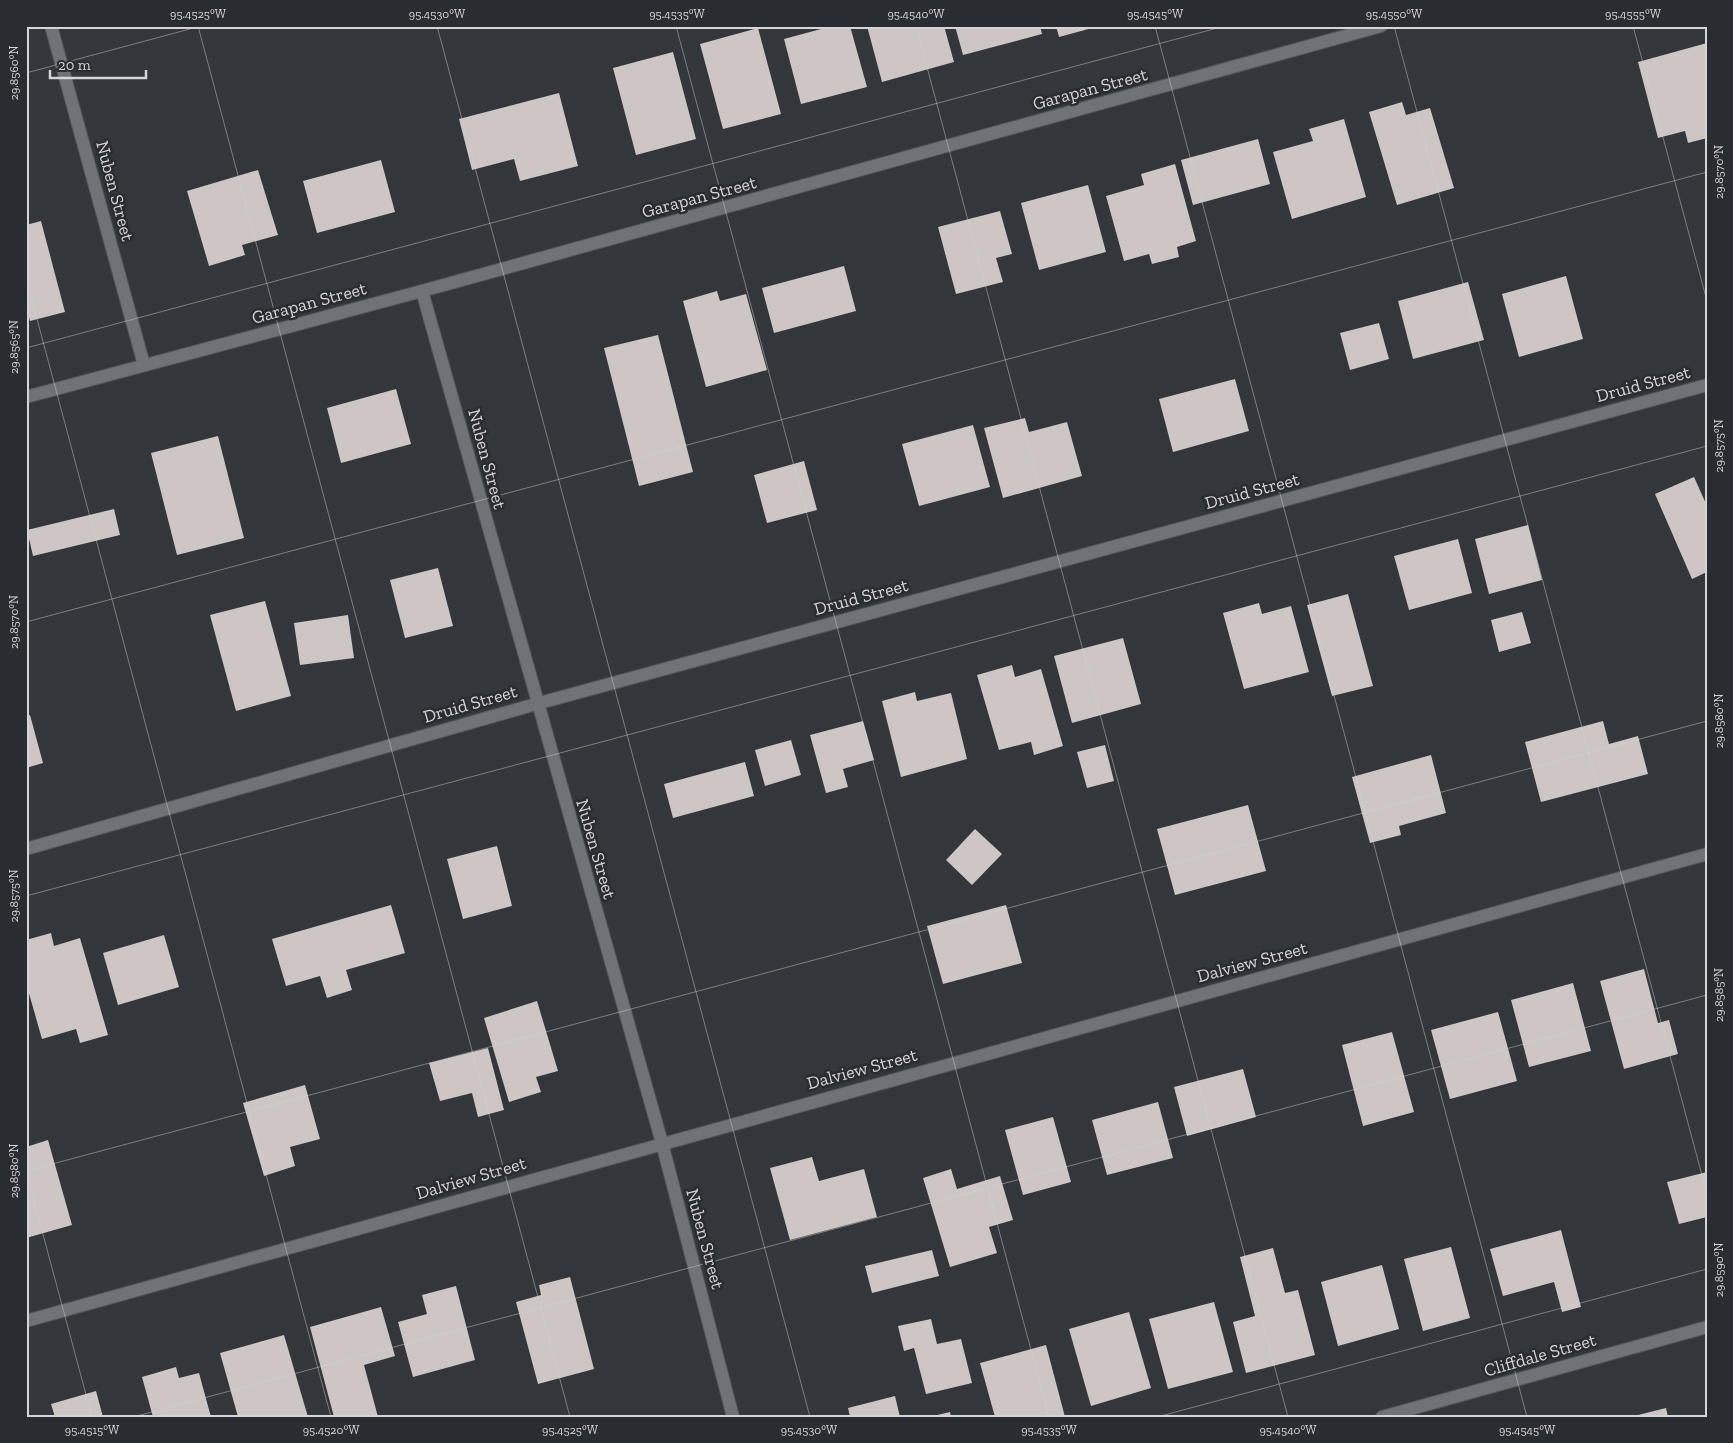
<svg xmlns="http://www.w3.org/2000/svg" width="1733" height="1443" font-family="'Zilla Slab',serif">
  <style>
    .building { fill: #cdc6c4 }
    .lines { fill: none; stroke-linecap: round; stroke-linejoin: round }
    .minor-casing { stroke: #525558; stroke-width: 14 }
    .minor { stroke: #6f7277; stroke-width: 12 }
    .ticks { fill: none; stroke: #d4d5d8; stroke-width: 1; stroke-opacity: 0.45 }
    .labels { text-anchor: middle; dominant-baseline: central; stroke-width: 5; stroke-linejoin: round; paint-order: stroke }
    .street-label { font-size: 18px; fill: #d4d5d8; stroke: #292c30 }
    .neatline { fill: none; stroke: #d4d5d8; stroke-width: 2 }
    .ticks-label { font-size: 12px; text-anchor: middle; fill: #d4d5d8 }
  </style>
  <rect width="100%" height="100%" fill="#33363a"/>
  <g class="building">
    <polygon points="832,26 850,26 867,87 801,104 784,39"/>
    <polygon points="867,26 944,26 954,62 882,82"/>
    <polygon points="955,26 1040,26 1042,34 963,55"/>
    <polygon points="1056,26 1096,26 1096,27 1059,37"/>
    <polygon points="758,28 781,114 723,129 700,44"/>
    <polygon points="1707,43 1707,138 1688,143 1685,131 1658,138 1638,62"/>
    <polygon points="673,52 696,139 636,155 613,68"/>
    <polygon points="559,93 578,166 520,181 514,159 472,170 459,119"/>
    <polygon points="1402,102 1406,115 1430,108 1454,188 1397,205 1369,112"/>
    <polygon points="1344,119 1366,197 1292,219 1273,152 1313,141 1309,129"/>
    <polygon points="1258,139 1270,184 1193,205 1181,160"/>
    <polygon points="381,160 395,212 317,233 303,181"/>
    <polygon points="1175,164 1196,241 1177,247 1179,257 1152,264 1149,254 1124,261 1106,196 1144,185 1141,174"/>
    <polygon points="258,170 278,235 242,245 245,255 209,266 187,191"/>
    <polygon points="1088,185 1106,252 1039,270 1021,203"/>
    <polygon points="1000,211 1012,254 996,258 1003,282 956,294 938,227"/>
    <polygon points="41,221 65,312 30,321 26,307 26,225"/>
    <polygon points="844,266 856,311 774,333 762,288"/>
    <polygon points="1566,276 1583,339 1519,357 1502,294"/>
    <polygon points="1468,282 1484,340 1413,359 1398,301"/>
    <polygon points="717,291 720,301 746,294 767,370 706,387 683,301"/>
    <polygon points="1379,323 1389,359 1350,370 1340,333"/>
    <polygon points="658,335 693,472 639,486 604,348"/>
    <polygon points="1235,379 1249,431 1173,452 1159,399"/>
    <polygon points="396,389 411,444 341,463 327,408"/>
    <polygon points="1025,418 1029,432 1067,422 1082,476 1003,498 984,428"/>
    <polygon points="973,425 990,487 919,506 902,444"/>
    <polygon points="218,436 244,538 177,555 151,453"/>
    <polygon points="804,461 817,510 767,523 754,475"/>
    <polygon points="1694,477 1707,506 1707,572 1692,579 1655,494"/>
    <polygon points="114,509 120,535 33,556 27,530"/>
    <polygon points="1528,525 1542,580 1489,594 1475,539"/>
    <polygon points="1458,539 1472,593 1409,610 1394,556"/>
    <polygon points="438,568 453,626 405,638 390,580"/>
    <polygon points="1348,594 1373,686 1332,696 1307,605"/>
    <polygon points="265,601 291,696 236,711 210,615"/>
    <polygon points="1259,603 1262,614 1291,606 1309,672 1244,689 1223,613"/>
    <polygon points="1522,612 1531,643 1499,652 1491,620"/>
    <polygon points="348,615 354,658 300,665 294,623"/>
    <polygon points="1123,638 1141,704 1072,723 1054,656"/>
    <polygon points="1012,665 1015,677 1041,669 1063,746 1034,755 1031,742 999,750 977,675"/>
    <polygon points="915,692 917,701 951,693 967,759 901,777 882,701"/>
    <polygon points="30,715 43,763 26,768 26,716"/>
    <polygon points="863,721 874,760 843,769 848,787 826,793 810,735"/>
    <polygon points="1603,721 1609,744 1638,736 1648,774 1541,802 1525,742"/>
    <polygon points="791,740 801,775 765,786 755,750"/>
    <polygon points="1105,745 1114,781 1087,788 1077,752"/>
    <polygon points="1431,755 1446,813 1399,826 1401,835 1370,843 1352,777"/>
    <polygon points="745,762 754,796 673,818 664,784"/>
    <polygon points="1248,805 1266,871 1175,895 1157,829"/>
    <polygon points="975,829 1002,854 972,885 946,860"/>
    <polygon points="497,846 512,906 463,919 447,859"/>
    <polygon points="391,905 405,953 346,970 352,990 327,998 320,976 286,986 272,939"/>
    <polygon points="1006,905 1022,963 943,984 927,926"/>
    <polygon points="51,933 54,946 80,938 108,1035 80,1043 76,1029 42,1039 26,983 26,940"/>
    <polygon points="164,935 179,987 118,1005 103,953"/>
    <polygon points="1644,969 1658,1023 1669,1020 1678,1054 1624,1069 1600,981"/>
    <polygon points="1573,983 1591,1051 1529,1067 1511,1000"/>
    <polygon points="537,1001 558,1071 536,1077 541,1092 509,1102 484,1018"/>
    <polygon points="1498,1012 1517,1081 1450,1099 1431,1030"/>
    <polygon points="1392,1032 1414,1112 1363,1126 1342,1045"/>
    <polygon points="488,1048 504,1110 478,1117 472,1093 440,1101 429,1063"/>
    <polygon points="1243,1069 1256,1117 1187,1136 1174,1087"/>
    <polygon points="305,1085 320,1139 290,1147 295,1166 264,1176 243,1103"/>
    <polygon points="1158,1102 1173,1158 1107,1175 1092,1120"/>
    <polygon points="1053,1117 1071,1182 1023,1195 1005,1130"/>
    <polygon points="48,1140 72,1225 26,1238 26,1147"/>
    <polygon points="812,1157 819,1181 864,1169 877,1217 790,1240 770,1168"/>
    <polygon points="951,1169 957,1189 1000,1176 1013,1220 989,1227 997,1253 950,1267 923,1178"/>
    <polygon points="1707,1172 1707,1217 1679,1224 1667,1182"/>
    <polygon points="1561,1230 1581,1307 1562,1312 1554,1282 1503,1296 1490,1249"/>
    <polygon points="1451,1247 1470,1318 1423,1331 1404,1259"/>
    <polygon points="1273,1248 1285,1293 1298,1290 1315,1355 1246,1373 1233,1322 1255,1316 1240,1257"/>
    <polygon points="932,1250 939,1276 872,1293 865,1266"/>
    <polygon points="1382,1265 1399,1329 1338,1346 1321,1282"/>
    <polygon points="570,1277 594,1369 538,1384 516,1302 541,1295 539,1285"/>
    <polygon points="456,1286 475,1360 413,1377 398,1322 427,1314 422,1295"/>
    <polygon points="1214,1302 1233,1372 1168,1389 1149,1319"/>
    <polygon points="381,1307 395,1356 364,1365 378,1417 334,1417 310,1327"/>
    <polygon points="1129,1312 1151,1388 1091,1406 1069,1329"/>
    <polygon points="931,1319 937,1344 961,1339 972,1383 926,1394 914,1348 904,1351 898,1326"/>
    <polygon points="284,1335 308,1417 238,1417 220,1353"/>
    <polygon points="1046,1345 1065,1417 995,1417 980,1363"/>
    <polygon points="176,1367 179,1378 199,1373 211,1417 153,1417 142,1377"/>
    <polygon points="96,1391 103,1417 55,1417 51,1404"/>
    <polygon points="895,1396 900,1417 850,1417 848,1408"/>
    <polygon points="1666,1408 1668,1417 1635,1417 1634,1416"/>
    <polygon points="950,1412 951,1417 933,1417 933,1416"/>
  </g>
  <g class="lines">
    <g class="minor-casing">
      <g id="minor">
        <polyline points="51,26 144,365"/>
        <polyline points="422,291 662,1143 733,1417"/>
        <polyline points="26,397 422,291 1381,26"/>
        <polyline points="26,849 536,704 1707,385"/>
        <polyline points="26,1321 1707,854"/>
        <polyline points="1382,1417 1707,1327"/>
      </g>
    </g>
    <use href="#minor" class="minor"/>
  </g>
  <path class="ticks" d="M 198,26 L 570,1417M 437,26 L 810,1417M 676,26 L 1049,1417M 916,26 L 1288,1417M 1155,26 L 1527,1417M 1394,26 L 1707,1194M 1633,26 L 1707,301M 26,73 L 201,26M 26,278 L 331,1417M 26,348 L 1225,26M 26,622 L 1707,172M 26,896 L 1707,446M 26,1171 L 92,1417M 26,1171 L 1707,721M 133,1417 L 1707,995M 1157,1417 L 1707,1269"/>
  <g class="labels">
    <g class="street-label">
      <text transform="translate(1090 89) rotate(-15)">Garapan Street</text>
      <text transform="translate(115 191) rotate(75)">Nuben Street</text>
      <text transform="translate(699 197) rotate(-15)">Garapan Street</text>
      <text transform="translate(309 303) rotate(-15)">Garapan Street</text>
      <text transform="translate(1643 384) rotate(-15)">Druid Street</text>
      <text transform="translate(487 459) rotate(75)">Nuben Street</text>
      <text transform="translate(1252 491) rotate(-15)">Druid Street</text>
      <text transform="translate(861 597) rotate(-15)">Druid Street</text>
      <text transform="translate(470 704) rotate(-16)">Druid Street</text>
      <text transform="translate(596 849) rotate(74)">Nuben Street</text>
      <text transform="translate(1252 962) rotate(-15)">Dalview Street</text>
      <text transform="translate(862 1069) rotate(-15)">Dalview Street</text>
      <text transform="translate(471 1178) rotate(-16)">Dalview Street</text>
      <text transform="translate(705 1239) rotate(75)">Nuben Street</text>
      <text transform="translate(1540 1355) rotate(-16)">Cliffdale Street</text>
    </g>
  </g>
  <rect width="1733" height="1443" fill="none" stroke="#292c30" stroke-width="55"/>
  <path d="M50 70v8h96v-8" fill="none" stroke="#d4d5d8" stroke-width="2.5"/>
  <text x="58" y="70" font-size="15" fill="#d4d5d8" stroke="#292c30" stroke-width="4" paint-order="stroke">20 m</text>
  <rect x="28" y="28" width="1678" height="1388" class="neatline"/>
  <g class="ticks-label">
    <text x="198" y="18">95.4525°W</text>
    <text x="437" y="18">95.4530°W</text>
    <text x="677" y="18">95.4535°W</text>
    <text x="916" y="18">95.4540°W</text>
    <text x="1155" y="18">95.4545°W</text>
    <text x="1394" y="18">95.4550°W</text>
    <text x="1633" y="18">95.4555°W</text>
    <text transform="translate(14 73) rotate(-90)" y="4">29.8560°N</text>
    <text transform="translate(1719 172) rotate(-90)" y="4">29.8570°N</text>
    <text transform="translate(14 347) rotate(-90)" y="4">29.8565°N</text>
    <text transform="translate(1719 446) rotate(-90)" y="4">29.8575°N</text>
    <text transform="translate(14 622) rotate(-90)" y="4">29.8570°N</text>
    <text transform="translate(1719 721) rotate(-90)" y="4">29.8580°N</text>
    <text transform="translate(14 896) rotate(-90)" y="4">29.8575°N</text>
    <text transform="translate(1719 995) rotate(-90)" y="4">29.8585°N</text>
    <text transform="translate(14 1171) rotate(-90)" y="4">29.8580°N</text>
    <text transform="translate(1719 1270) rotate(-90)" y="4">29.8590°N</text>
    <text x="92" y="1434">95.4515°W</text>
    <text x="331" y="1434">95.4520°W</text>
    <text x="570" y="1434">95.4525°W</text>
    <text x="809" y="1434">95.4530°W</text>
    <text x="1049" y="1434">95.4535°W</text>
    <text x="1288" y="1434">95.4540°W</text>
    <text x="1527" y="1434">95.4545°W</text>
  </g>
</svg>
